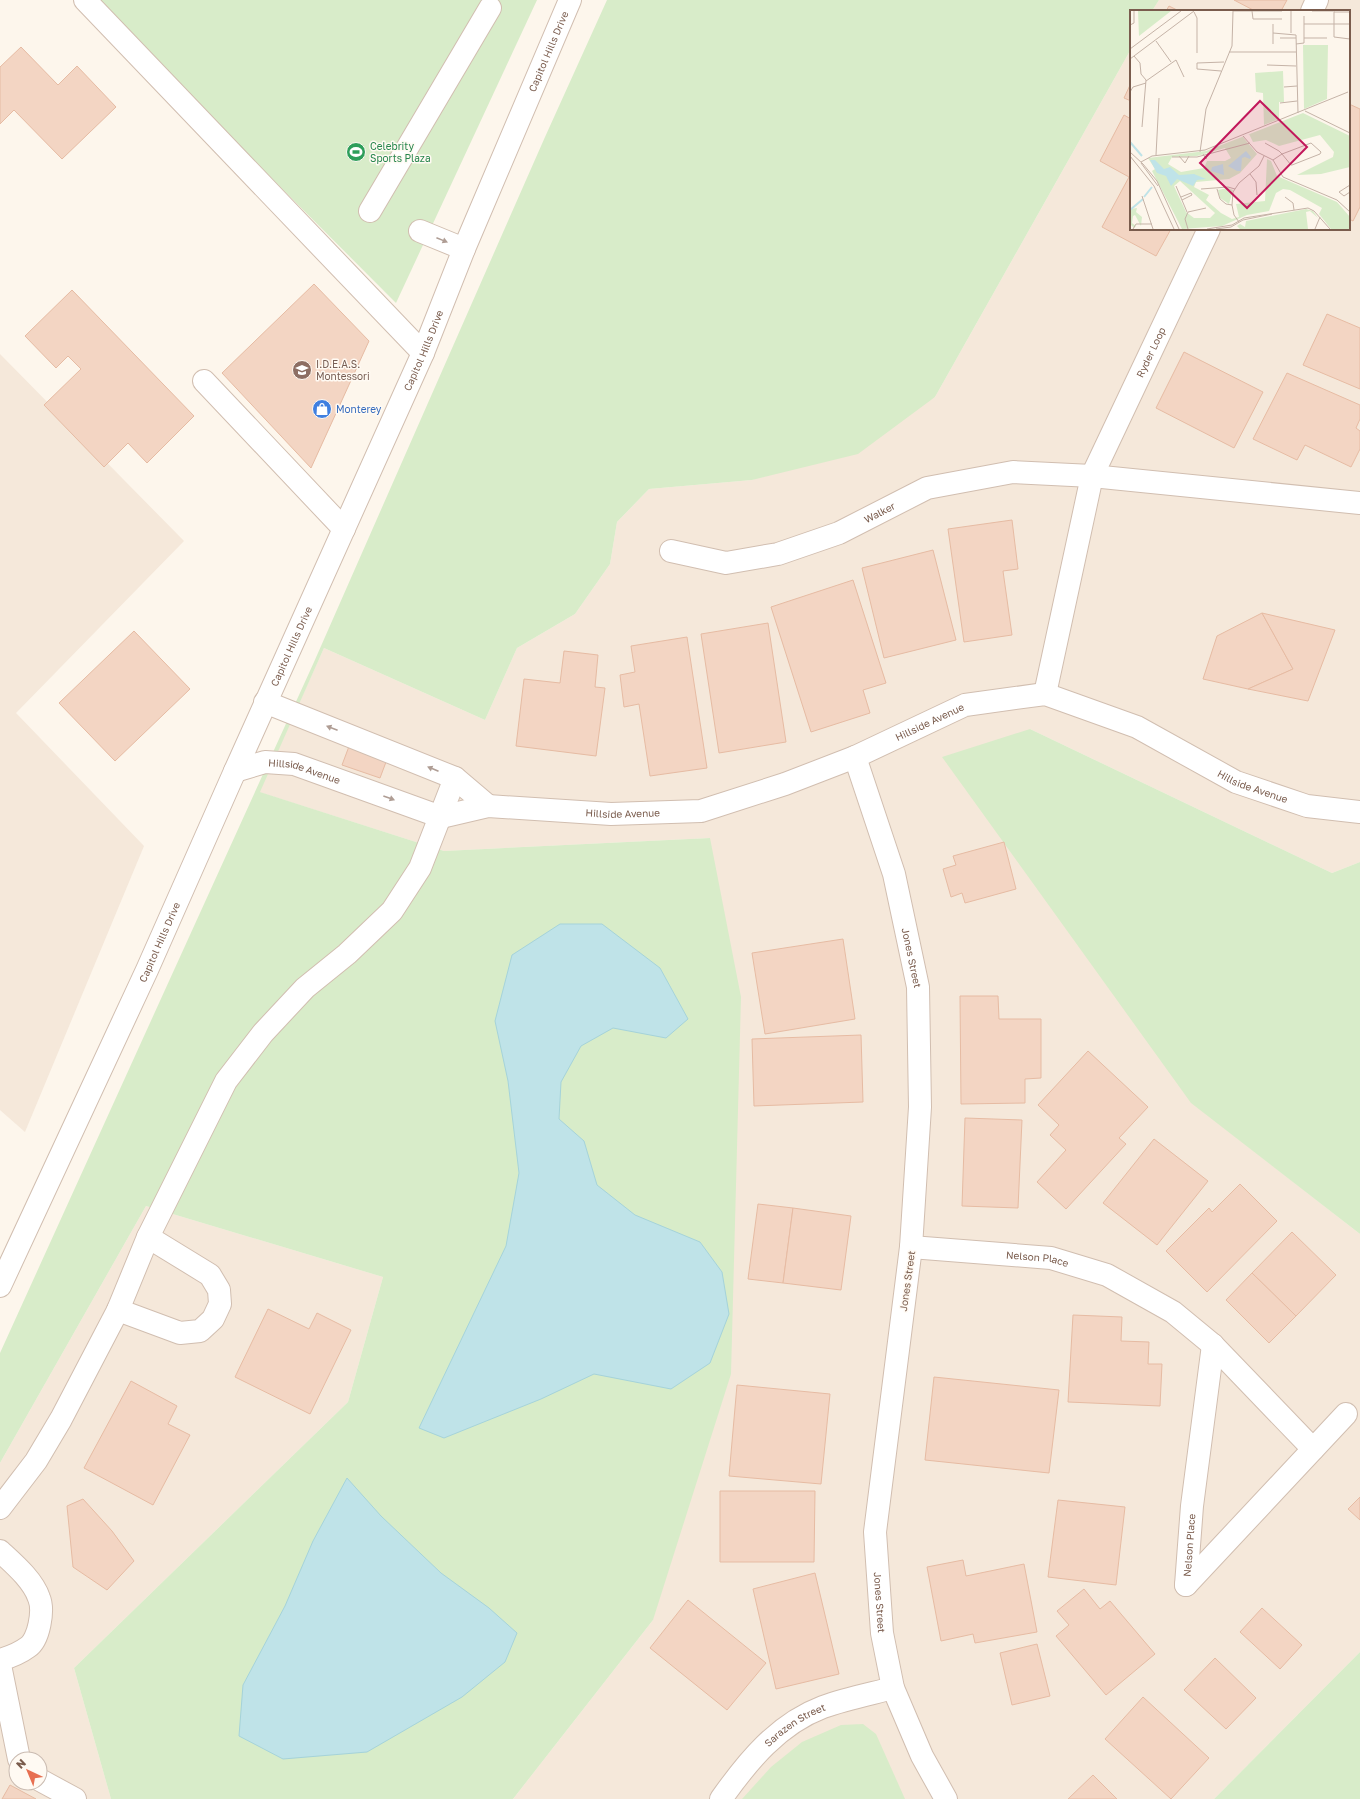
<svg xmlns="http://www.w3.org/2000/svg" width="1360" height="1799" font-family="'Golos Text',sans-serif">
  <style>
    .residential { fill: #f5e8da; fill-rule: evenodd }
    .green { fill: #d8ecc9 }
    .water { fill: #bfe3e8; stroke: #a5d3da }
    .building { fill: #f3d5c3; stroke: #e6bba3 }
    .lines { fill: none; stroke-linecap: round; stroke-linejoin: round }
    .minor-casing { stroke: #d1beb0; stroke-width: 24 }
    .minor { stroke: #fff; stroke-width: 22 }
    .oneway { fill: #af9d94 }
    .labels { text-anchor: middle; dominant-baseline: central; stroke-width: 3; stroke-linejoin: round; paint-order: stroke }
    .street-label { font-size: 10px; fill: #7a5c4d; stroke: #fffaf3 }
    .leisure-label { font-size: 10px; fill: #27864d; stroke: #fffaf3; text-anchor: start }
    .education-label { font-size: 10px; fill: #785e54; stroke: #fffaf3; text-anchor: start }
    .shop-label { font-size: 10px; fill: #366cbe; stroke: #fffaf3; text-anchor: start }
    .inset-river { fill: none; stroke: #bfe3e8; stroke-width: 2 }
    .inset-road { fill: none; stroke: #c5b3a7; stroke-width: 1 }
    .view { fill: #c2185b; fill-opacity: 0.15; stroke: #c2185b; stroke-width: 2 }
    .inset-edge { fill: none; stroke: #7a5c4d; stroke-width: 2 }
  </style>
  <rect width="100%" height="100%" fill="#fdf6ec"/>
  <g class="residential">
    <polygon points="1159,0 1360,0 1360,862 1332,873 1030,729 1191,1102 1360,1234 1360,1652 1214,1799 513,1799 653,1620 710,838 444,851 259,792 324,648 485,720 517,648 575,614 610,564 617,522 649,489 752,480 935,397 1131,49 1131,229 1349,229 1349,11 1152,11"/>
    <polygon points="0,354 184,541 16,713 144,846 25,1132 0,1110"/>
    <path d="M 146,1206 L 383,1277 L 348,1402 L 74,1668 L 111,1799 L 0,1799 L 0,1463 ZM 16,1759 L 40,1759 L 40,1783 L 16,1783 Z"/>
  </g>
  <g class="green">
    <polygon points="94,0 537,0 396,303"/>
    <polygon points="607,0 1159,0 1152,11 1131,11 1131,49 935,397 858,454 752,480 649,489 617,522 610,564 575,614 517,648 485,720 324,648 260,792 444,851 710,838 741,997 731,1374 653,1620 513,1799 111,1799 74,1668 348,1402 383,1277 146,1206 0,1463 0,1353 314,662 545,137"/>
    <polygon points="1030,729 1332,873 1360,862 1360,1234 1191,1103 942,757"/>
    <polygon points="1360,1652 1360,1799 1214,1799"/>
    <polygon points="863,1724 876,1734 905,1799 742,1799 771,1767 802,1742 841,1725"/>
  </g>
  <g class="water">
    <polygon points="560,924 602,924 660,968 688,1019 666,1038 613,1028 581,1046 561,1082 559,1119 584,1141 597,1185 635,1215 700,1242 722,1272 729,1314 710,1363 671,1389 594,1374 541,1399 444,1438 419,1428 506,1246 519,1173 508,1081 495,1021 512,955"/>
    <polygon points="347,1478 381,1516 441,1573 489,1608 517,1633 505,1662 462,1697 367,1752 283,1759 239,1736 243,1685 285,1606 313,1541"/>
  </g>
  <g class="building">
    <polygon points="1234,0 1287,0 1281,11 1255,11"/>
    <polygon points="1169,6 1179,11 1166,11"/>
    <polygon points="21,47 58,85 77,66 116,107 62,159 14,110 0,124 0,67"/>
    <polygon points="1131,83 1131,101 1124,98"/>
    <polygon points="1349,104 1360,109 1360,207 1353,221 1349,219"/>
    <polygon points="1124,115 1131,119 1131,229 1171,229 1156,256 1102,227 1129,177 1100,161"/>
    <polygon points="314,284 369,341 311,468 222,373"/>
    <polygon points="72,290 194,416 147,463 128,443 104,467 44,405 81,369 68,356 56,368 25,336"/>
    <polygon points="1327,314 1360,328 1360,389 1303,365"/>
    <polygon points="1184,352 1263,392 1234,448 1156,408"/>
    <polygon points="1287,373 1360,405 1360,419 1356,428 1360,431 1360,449 1351,467 1305,445 1297,460 1253,439"/>
    <polygon points="1012,520 1018,569 1003,571 1012,635 964,642 948,529"/>
    <polygon points="933,550 956,640 884,658 862,568"/>
    <polygon points="853,580 886,683 863,690 870,713 811,732 771,607"/>
    <polygon points="1262,613 1293,669 1248,689 1203,679 1217,636"/>
    <polygon points="1262,613 1335,630 1308,701 1248,689 1293,669"/>
    <polygon points="768,623 786,742 719,753 701,634"/>
    <polygon points="134,631 190,689 115,761 59,703"/>
    <polygon points="687,637 707,768 650,776 639,704 624,707 620,675 635,672 631,646"/>
    <polygon points="564,651 598,655 595,687 605,688 596,756 516,746 524,679 560,683"/>
    <polygon points="351,741 389,754 380,778 342,765"/>
    <polygon points="1004,842 1016,889 965,903 962,893 951,897 943,869 956,865 953,856"/>
    <polygon points="843,939 855,1019 765,1034 752,953"/>
    <polygon points="960,996 998,996 999,1019 1041,1019 1041,1078 1025,1079 1025,1103 961,1104"/>
    <polygon points="861,1035 863,1102 754,1106 752,1039"/>
    <polygon points="1088,1051 1148,1107 1119,1138 1126,1144 1066,1209 1037,1182 1066,1150 1050,1135 1059,1125 1038,1105"/>
    <polygon points="965,1118 1022,1120 1018,1208 962,1206"/>
    <polygon points="1154,1139 1208,1181 1157,1245 1103,1203"/>
    <polygon points="1240,1184 1277,1221 1207,1292 1166,1251 1209,1208 1212,1212"/>
    <polygon points="758,1204 793,1208 783,1283 748,1279"/>
    <polygon points="793,1208 851,1216 841,1290 783,1283"/>
    <polygon points="1292,1232 1336,1275 1296,1316 1252,1273"/>
    <polygon points="1252,1273 1296,1316 1269,1343 1226,1300"/>
    <polygon points="268,1309 309,1329 317,1313 351,1330 310,1414 235,1377"/>
    <polygon points="1073,1315 1122,1317 1121,1341 1149,1342 1148,1364 1162,1364 1160,1406 1068,1402"/>
    <polygon points="934,1377 1059,1390 1049,1473 925,1460"/>
    <polygon points="131,1381 177,1406 168,1424 190,1435 153,1505 84,1468"/>
    <polygon points="737,1385 830,1394 821,1484 729,1476"/>
    <polygon points="720,1491 815,1491 814,1562 720,1562"/>
    <polygon points="1360,1497 1360,1520 1348,1509"/>
    <polygon points="83,1499 112,1531 134,1561 107,1590 73,1567 67,1506"/>
    <polygon points="1058,1500 1125,1507 1116,1585 1048,1577"/>
    <polygon points="963,1560 966,1576 1024,1564 1037,1632 975,1643 973,1634 941,1641 927,1567"/>
    <polygon points="815,1573 839,1674 776,1689 753,1589"/>
    <polygon points="1084,1589 1100,1609 1110,1601 1155,1654 1106,1695 1056,1636 1069,1625 1057,1611"/>
    <polygon points="688,1600 766,1663 727,1710 650,1648"/>
    <polygon points="1262,1608 1302,1645 1280,1669 1240,1632"/>
    <polygon points="1037,1644 1050,1696 1012,1705 1000,1653"/>
    <polygon points="1215,1658 1256,1698 1226,1729 1184,1690"/>
    <polygon points="1143,1697 1209,1758 1171,1799 1105,1739"/>
    <polygon points="1093,1775 1117,1799 1068,1799"/>
    <polygon points="10,1785 36,1799 2,1799"/>
  </g>
  <g class="lines">
    <g class="minor-casing">
      <g id="minor">
        <polyline points="85,0 423,353"/>
        <polyline points="1312,11 1317,0"/>
        <polyline points="370,211 490,8"/>
        <polyline points="420,231 464,249"/>
        <polyline points="204,381 344,529"/>
        <path id="s1" d="M 671,551 L 726,563 L 778,554 L 839,533 L 927,488 L 1013,472 L 1092,476 L 1360,503"/>
        <path id="s2" d="M 1045,694 L 1092,476 L 1209,229"/>
        <polyline points="265,702 455,778 488,806"/>
        <path id="s3" d="M 855,757 L 894,874 L 918,987 L 920,1107 L 911,1247 L 875,1532 L 882,1633 L 893,1688 L 922,1756 L 946,1799"/>
        <path id="s4" d="M 235,771 L 265,762 L 294,764 L 441,817 L 488,806 L 611,814 L 701,811 L 785,784 L 855,757 L 965,705 L 1045,694 L 1137,727 L 1236,782 L 1307,806 L 1360,812"/>
        <path id="s5" d="M 911,1247 L 1051,1258 L 1107,1275 L 1173,1312 L 1213,1345 L 1313,1449"/>
        <path id="s6" d="M 0,1286 L 147,970 L 235,771 L 423,353 L 464,249 L 570,0"/>
        <polyline points="118,1310 180,1333 200,1331 213,1319 220,1304 219,1290 210,1275 148,1237"/>
        <polyline points="0,1508 36,1461 61,1419 118,1310 148,1237 226,1081 263,1033 305,988 347,954 392,911 420,868 455,778"/>
        <path d="M 0,1551 C 14,1564 33,1580 39,1598 C 44,1610 39,1640 28,1647 C 20,1653 10,1657 0,1660"/>
        <path id="s7" d="M 1186,1585 L 1192,1506 L 1213,1345"/>
        <polyline points="1186,1585 1346,1414"/>
        <polyline points="0,1665 19,1759"/>
        <polyline points="40,1780 75,1799"/>
        <path id="s8" d="M 721,1799 C 748,1761 778,1724 823,1707 C 845,1699 870,1694 893,1688"/>
      </g>
    </g>
    <use href="#minor" class="minor"/>
  </g>
  <defs><path id="oneway-solid" d="M-6-.8H1V-3.2L6.5 0L1 3.2V.8H-6Z"/></defs>
  <g class="oneway">
    <use href="#oneway-solid" transform="translate(442 240) rotate(22)"/>
    <use href="#oneway-solid" transform="translate(332 728) rotate(-159)"/>
    <use href="#oneway-solid" transform="translate(433 769) rotate(-157)"/>
    <use href="#oneway-solid" transform="translate(389 798) rotate(20)"/>
  </g>
  <defs>
    <g id="stadium-disc" transform="scale(1)"><circle r="9.5" fill="#2e9e5b" stroke="#fffaf3"/><path d="M0-5a6.5 5 0 1 0 0 10a6.5 5 0 1 0 0-10ZM-3.5-1.8h7v3.6h-7Z" fill="#fff"/></g>
    <g id="school-disc" transform="scale(1)"><circle r="9.5" fill="#8d6e63" stroke="#fffaf3"/><path d="M0-5L7-2L0 1L-7-2ZM-4 1L0 2.5L4 1V4Q0 6-4 4Z" fill="#fff"/></g>
    <g id="shop-disc" transform="scale(1)"><circle r="9.5" fill="#3f7fe0" stroke="#fffaf3"/><path d="M-5-2.5h2.3a2.7 3.5 0 0 1 5.4 0H5L5.5 6h-11ZM-1.5-2.5h3a1.5 2.3 0 0 0-3 0Z" fill="#fff"/></g>
  </defs>
  <g fill-rule="evenodd">
    <use href="#stadium-disc" x="356" y="152"/>
    <use href="#school-disc" x="302" y="370"/>
    <use href="#shop-disc" x="322" y="409"/>
  </g>
  <g class="labels">
    <g class="street-label">
      <text stroke="none"><textPath href="#s6" startOffset="1351">Capitol Hills Drive</textPath></text>
      <text stroke="none"><textPath href="#s6" startOffset="1027">Capitol Hills Drive</textPath></text>
      <text stroke="none"><textPath href="#s2" startOffset="360">Ryder Loop</textPath></text>
      <text stroke="none"><textPath href="#s1" startOffset="219">Walker</textPath></text>
      <text stroke="none"><textPath href="#s6" startOffset="703">Capitol Hills Drive</textPath></text>
      <text stroke="none"><textPath href="#s4" startOffset="724">Hillside Avenue</textPath></text>
      <text stroke="none"><textPath href="#s4" startOffset="72">Hillside Avenue</textPath></text>
      <text stroke="none"><textPath href="#s4" startOffset="1072">Hillside Avenue</textPath></text>
      <text stroke="none"><textPath href="#s4" startOffset="400">Hillside Avenue</textPath></text>
      <text stroke="none"><textPath href="#s6" startOffset="379">Capitol Hills Drive</textPath></text>
      <text stroke="none"><textPath href="#s3" startOffset="209">Jones Street</textPath></text>
      <text stroke="none"><textPath href="#s5" startOffset="127">Nelson Place</textPath></text>
      <text transform="translate(907 1281) rotate(-82)">Jones Street</text>
      <text stroke="none"><textPath href="#s7" startOffset="40">Nelson Place</textPath></text>
      <text stroke="none"><textPath href="#s3" startOffset="857">Jones Street</textPath></text>
      <text stroke="none"><textPath href="#s8" startOffset="106">Sarazen Street</textPath></text>
    </g>
    <g class="leisure-label">
      <text x="370" y="146">Celebrity<tspan x="370" dy="12">Sports Plaza</tspan></text>
    </g>
    <g class="education-label">
      <text x="316" y="364">I.D.E.A.S.<tspan x="316" dy="12">Montessori</tspan></text>
    </g>
    <g class="shop-label">
      <text x="336" y="409">Monterey</text>
    </g>
  </g>
  <g transform="translate(1130 10)">
    <rect width="220" height="220" fill="#fdf6ec"/>
    <path d="M 8,1 L 41,1 L 9,26 ZM 173,35 L 198,35 L 197,89 L 174,99 ZM 153,61 L 154,92 L 149,92 L 149,109 L 134,115 L 133,83 L 126,82 L 125,63 ZM 173,103 L 220,126 L 220,157 L 191,164 L 167,165 L 203,147 L 204,142 L 190,125 L 149,136 L 136,130 L 123,132 L 119,124 L 113,127 L 127,144 L 110,163 L 99,169 L 66,172 L 64,177 L 79,185 L 76,190 L 91,203 L 102,209 L 109,207 L 106,194 L 135,191 L 137,149 L 141,151 L 147,166 L 207,192 L 220,207 L 220,219 L 201,219 L 189,204 L 192,198 L 160,180 L 153,179 L 146,183 L 139,201 L 117,205 L 92,216 L 52,219 L 22,161 L 25,159 L 18,148 L 76,141 ZM 95,138 L 101,148 L 95,151 L 77,151 L 74,158 L 51,162 L 38,154 L 42,147 L 67,146 ZM 50,171 L 85,203 L 80,208 L 64,208 L 56,202 L 44,176 ZM 98,178 L 103,180 L 99,194 L 90,188 L 88,180 ZM 7,198 L 6,202 L 12,207 L 11,216 L 5,205 L 3,206 L 2,213 L 6,216 L 4,218 L 0,214 L 0,199 ZM 176,199 L 183,201 L 188,208 L 180,201 L 176,202 L 178,219 L 110,219 L 107,216 L 110,214 L 115,217 L 116,211 Z" fill="#d8ecc9" fill-rule="evenodd"/>
    <path d="M 116,141 L 121,147 L 120,149 L 115,147 L 112,148 L 111,161 L 107,161 L 98,156 ZM 20,150 L 25,150 L 34,159 L 40,157 L 49,165 L 64,164 L 76,169 L 67,170 L 63,176 L 47,169 L 41,176 L 36,166 L 27,163 ZM 93,154 L 94,165 L 81,161 L 82,157 Z" fill="#bfe3e8"/>
    <path class="inset-river" d="M 0,132 L 12,146M 14,187 L 22,177M 0,200 L 13,189"/>
    <path class="inset-road" d="M 103,1 L 152,1M 122,1 L 123,9 L 152,9M 161,1 L 161,23M 182,1 L 203,1M 204,1 L 204,27 L 220,29M 64,2 L 67,8 L 67,43M 204,2 L 220,2M 143,14 L 143,34M 174,14 L 220,14M 0,15 L 4,13 L 4,1M 143,23 L 166,25 L 168,103M 150,28 L 166,28M 174,28 L 197,28M 26,31 L 41,52M 166,34 L 174,33 L 174,6M 0,39 L 51,1M 99,42 L 166,42M 4,46 L 10,53 L 11,64 L 16,70 L 12,117M 0,49 L 64,1M 137,55 L 166,56M 91,61 L 67,59 L 67,53 L 94,52M 16,71 L 46,50 L 54,67M 154,77 L 167,76M 0,82 L 3,77 L 16,73M 150,93 L 167,91M 175,101 L 220,123M 113,126 L 127,142 L 143,150 L 153,167 L 207,190 L 220,202M 135,133 L 149,141 L 152,144 L 161,155 L 162,155 L 190,144 L 191,142 L 181,133 L 152,144 L 143,150M 0,142 L 13,154 L 27,171 L 49,219M 70,142 L 76,99 L 102,36 L 103,1M 73,144 L 76,149 L 78,143M 26,145 L 29,88M 0,146 L 24,176 L 44,219M 49,146 L 55,153 L 59,146M 42,147 L 67,147 L 120,133M 11,152 L 22,146 L 75,140 L 218,82M 11,153 L 28,176M 120,164 L 126,172 L 127,185M 220,175 L 209,182 L 214,186 L 220,182M 46,176 L 57,202M 71,179 L 98,177 L 105,179M 87,179 L 90,189 L 96,194 L 102,195M 12,186 L 23,219M 51,187 L 61,183 L 62,185 L 52,190M 155,187 L 163,193 L 164,200M 109,212 L 104,205 L 102,195 L 103,182 L 109,173 L 129,156 L 134,146M 3,219 L 6,214 L 22,214M 58,219 L 55,209 L 58,202 L 76,198M 77,219 L 102,215 L 114,208 L 178,198 L 184,201 L 200,219M 86,219 L 101,217 L 113,210 L 142,204M 185,219 L 190,207"/>
    <path class="view" d="M 130,91 L 177,137 L 117,198 L 70,153 Z"/>
    <rect width="220" height="220" class="inset-edge"/>
  </g>
  <g transform="translate(28 1771) rotate(316)"><circle r="19" fill="#fffaf3" stroke="#cabbb1"/>
  <path d="M0-3L7 15L0 10L-7 15Z" fill="#e76f51"/>
  <text y="-6" font-size="11" font-weight="bold" text-anchor="middle" fill="#7a5c4d">N</text>
  </g>
</svg>
